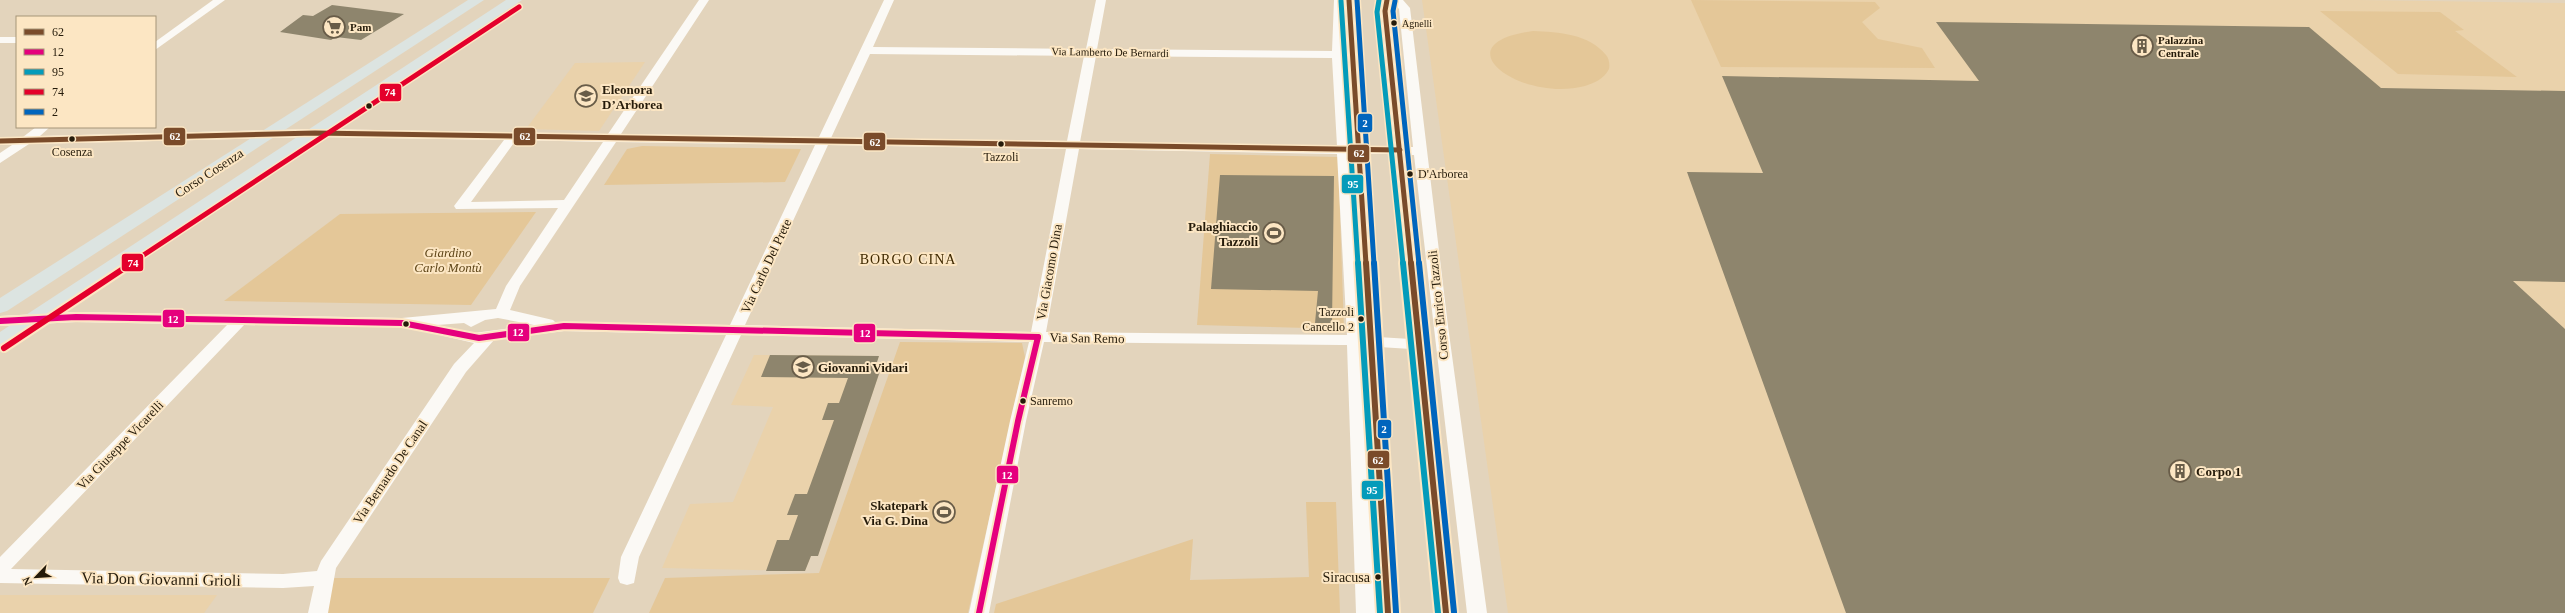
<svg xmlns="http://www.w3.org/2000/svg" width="2565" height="613" font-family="'Times New Roman',serif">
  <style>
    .built { fill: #ead2ab }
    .green { fill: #e4c798 }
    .building { fill: #8e856d }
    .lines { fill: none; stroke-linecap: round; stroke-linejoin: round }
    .minor { fill: #fbf9f5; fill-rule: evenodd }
    .major { fill: #dce4e1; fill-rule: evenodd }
    .bus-1-far1-casing { stroke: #fce6c3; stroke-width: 8 }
    .bus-1-casing { stroke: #fce6c3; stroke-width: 10 }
    .bus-2-casing { stroke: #fce6c3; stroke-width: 10 }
    .bus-3-far1-casing { stroke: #fce6c3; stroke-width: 8 }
    .bus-3-casing { stroke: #fce6c3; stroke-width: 10 }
    .bus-4-far1-casing { stroke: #fce6c3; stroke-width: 8 }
    .bus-4-casing { stroke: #fce6c3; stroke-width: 10 }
    .bus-5-far1-casing { stroke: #fce6c3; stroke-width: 8 }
    .bus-5-casing { stroke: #fce6c3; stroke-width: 10 }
    .bus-1-far1 { stroke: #7a4b2a; stroke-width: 5 }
    .bus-1 { stroke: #7a4b2a; stroke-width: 6 }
    .bus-2 { stroke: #e5007d; stroke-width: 6 }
    .bus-3-far1 { stroke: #049bba; stroke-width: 5 }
    .bus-3 { stroke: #049bba; stroke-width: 6 }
    .bus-4-far1 { stroke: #e4002b; stroke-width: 5 }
    .bus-4 { stroke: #e4002b; stroke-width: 6 }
    .bus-5-far1 { stroke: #0065bd; stroke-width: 5 }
    .bus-5 { stroke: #0065bd; stroke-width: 6 }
    .bus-dot { fill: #251b0a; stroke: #fce6c3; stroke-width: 1.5 }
    .labels { text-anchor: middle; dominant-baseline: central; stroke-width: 4; stroke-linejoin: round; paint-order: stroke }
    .far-bus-label { font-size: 10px; fill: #251b0a; stroke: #fce6c3; text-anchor: start }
    .far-poi-label { font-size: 11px; font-weight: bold; fill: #251b0a; stroke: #fce6c3; text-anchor: start }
    .far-street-label { font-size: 11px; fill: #251b0a; stroke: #fce6c3 }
    .bus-label { font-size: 12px; fill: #251b0a; stroke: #fce6c3 }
    .poi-label { font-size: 13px; font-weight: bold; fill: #251b0a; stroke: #fce6c3; text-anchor: start }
    .street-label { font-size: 13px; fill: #251b0a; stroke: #fce6c3 }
    .park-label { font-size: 13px; font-style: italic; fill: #5f4619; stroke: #fce6c3 }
    .neighbourhood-label { font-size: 14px; letter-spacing: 1px; fill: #3f2900; stroke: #fce6c3 }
    .near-bus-label { font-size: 14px; fill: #251b0a; stroke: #fce6c3; text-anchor: end }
    .near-street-label { font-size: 16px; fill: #251b0a; stroke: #fce6c3 }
    .line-badge { stroke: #fce6c3; stroke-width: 1.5 }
    .badge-label { font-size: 11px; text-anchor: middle; font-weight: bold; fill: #fff }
  </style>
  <rect width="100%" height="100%" fill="#e3d4bc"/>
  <g class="built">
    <polygon points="1422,0 2360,0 2565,3 2565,613 1508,613"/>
    <polygon points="645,62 599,131 526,129 575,63"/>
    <polygon points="754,355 879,356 875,368 881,368 818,556 811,556 805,571 662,568 690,504 733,502 773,407 731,405"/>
    <polygon points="0,595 217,595 204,613 0,613"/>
  </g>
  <g class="green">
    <polygon points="1691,0 1875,2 1880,8 1862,22 1878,39 1922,48 1935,68 1721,67"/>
    <polygon points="2320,11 2440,12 2464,30 2455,31 2517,77 2398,74"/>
    <path d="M 1533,31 C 1559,32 1589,34 1606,55 C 1609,58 1610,65 1609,69 C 1604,79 1594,83 1585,86 C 1522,103 1438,44 1533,31 Z"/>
    <polygon points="642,146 801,149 785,182 604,185 627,149"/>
    <polygon points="1210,154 1338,157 1344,329 1197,325"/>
    <polygon points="536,212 471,305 224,301 340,214"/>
    <polygon points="900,342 1022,343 1025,357 968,613 649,613 665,578 819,573"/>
    <polygon points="1306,502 1336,502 1340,613 994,613 996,604 1193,539 1190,580 1309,577"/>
    <polygon points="323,578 610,578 593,613 318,613"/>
  </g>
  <g class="building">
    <polygon points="332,5 404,14 361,40 336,37 331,40 280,32 303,15 313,16"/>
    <polygon points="1936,22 2309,27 2381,88 2565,91 2565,282 2513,281 2565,329 2565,613 1846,613 1687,172 1763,173 1722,76 1979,81"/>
    <polygon points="1220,175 1334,176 1332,323 1315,323 1318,291 1211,289"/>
    <polygon points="770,355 879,356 875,368 881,368 818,556 811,556 805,571 766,571 777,540 789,540 798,515 787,515 795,494 807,494 834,420 822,420 828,403 839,403 848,378 761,377"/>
  </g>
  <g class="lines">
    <g class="minor">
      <polygon points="213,0 225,0 155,50 155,42"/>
      <path d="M 699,0 L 709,0 L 621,134 L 819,137 L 884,0 L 894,0 L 873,47 L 1086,49 L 1096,0 L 1106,0 L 1097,49 L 1332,51 L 1334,0 L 1354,0 L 1365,146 L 1392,147 L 1379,11 L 1382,0 L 1403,0 L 1410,8 L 1448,326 L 1487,613 L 1467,613 L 1414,155 L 1406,155 L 1456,613 L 1436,613 L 1411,349 L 1379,347 L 1398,613 L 1378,613 L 1363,346 L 1376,613 L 1356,613 L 1347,345 L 1341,345 L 1044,342 L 1026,421 L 989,613 L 969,613 L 1010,421 L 1029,342 L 741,335 L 639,557 L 634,583 L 627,585 L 620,583 L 618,578 L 621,557 L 726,335 L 564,331 L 494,340 L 466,372 L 336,568 L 328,613 L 308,613 L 314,586 L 283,588 L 0,583 L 0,557 L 227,325 L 76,322 L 0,326 L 0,316 L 76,312 L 402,318 L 496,309 L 506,286 L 558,208 L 456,209 L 454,206 L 504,140 L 315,137 L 29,144 L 0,163 L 0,153 L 12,145 L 0,145 L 0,137 L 23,137 L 36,127 L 50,127 L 40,136 L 315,129 L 608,134 ZM 1392,1 L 1399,9 L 1413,147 L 1405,147 L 1391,11 ZM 1344,13 L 1346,52 L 1344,51 ZM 870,54 L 1084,56 L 1067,141 L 831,138 ZM 1096,56 L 1332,58 L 1337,146 L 1080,142 ZM 1344,58 L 1347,58 L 1352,146 L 1350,146 ZM 516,140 L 603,142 L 564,200 L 471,202 ZM 616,142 L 815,145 L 730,325 L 555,322 L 553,320 L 510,310 L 520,286 ZM 828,145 L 1066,149 L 1031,332 L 745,325 ZM 1079,149 L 1337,154 L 1347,335 L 1046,332 ZM 1350,154 L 1352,154 L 1363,336 L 1362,336 ZM 1365,154 L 1393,154 L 1410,339 L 1378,337 ZM 498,318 L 534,325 L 474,333 L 437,325 L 464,323 L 471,327 L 485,320 ZM 244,325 L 415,327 L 418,330 L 474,343 L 454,364 L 321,561 L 317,571 L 283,574 L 11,569 Z"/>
      <rect x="0" y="37" width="17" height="6"/>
    </g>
    <g class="major">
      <polygon points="468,0 484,0 7,311 0,313 0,298"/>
      <polygon points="506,0 522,0 7,345 0,347 0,332"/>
    </g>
    <g class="bus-1-far1-casing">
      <g id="bus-1-far1">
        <polyline points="1349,0 1366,264"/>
        <polyline points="1387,0 1385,11 1411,264"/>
        <polyline points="0,141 315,133 1400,150"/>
      </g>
    </g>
    <g class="bus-1-casing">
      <g id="bus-1">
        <polyline points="1366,263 1388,613"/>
        <polyline points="1411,263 1446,613"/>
      </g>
    </g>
    <g class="bus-2-casing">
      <g id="bus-2">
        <polyline points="0,321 76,317 402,323 479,338 564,326 1038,337"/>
        <polyline points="979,613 1018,421 1038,337"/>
      </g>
    </g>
    <g class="bus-3-far1-casing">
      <g id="bus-3-far1">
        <polyline points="1379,0 1377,12 1403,264"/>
        <polyline points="1341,1 1358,264"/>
      </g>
    </g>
    <g class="bus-3-casing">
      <g id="bus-3">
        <polyline points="1358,263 1380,613"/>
        <polyline points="1403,263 1438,613"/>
      </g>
    </g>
    <g class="bus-4-far1-casing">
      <polyline id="bus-4-far1" points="130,264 519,7"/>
    </g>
    <g class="bus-4-casing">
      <polyline id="bus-4" points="4,348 132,263"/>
    </g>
    <g class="bus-5-far1-casing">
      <g id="bus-5-far1">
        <polyline points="1357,0 1374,264"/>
        <polyline points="1395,1 1393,11 1419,264"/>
      </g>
    </g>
    <g class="bus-5-casing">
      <g id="bus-5">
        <polyline points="1374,263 1396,612"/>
        <polyline points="1419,263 1454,612"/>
      </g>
    </g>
    <use href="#bus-1-far1" class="bus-1-far1"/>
    <use href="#bus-1" class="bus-1"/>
    <use href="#bus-2" class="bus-2"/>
    <use href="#bus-3-far1" class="bus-3-far1"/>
    <use href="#bus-3" class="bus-3"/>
    <use href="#bus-4-far1" class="bus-4-far1"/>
    <use href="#bus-4" class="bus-4"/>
    <use href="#bus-5-far1" class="bus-5-far1"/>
    <use href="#bus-5" class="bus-5"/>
  </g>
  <defs>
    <g id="supermarket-ring" transform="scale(1.15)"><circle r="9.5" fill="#fce6c3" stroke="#685c48" stroke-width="1.5"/><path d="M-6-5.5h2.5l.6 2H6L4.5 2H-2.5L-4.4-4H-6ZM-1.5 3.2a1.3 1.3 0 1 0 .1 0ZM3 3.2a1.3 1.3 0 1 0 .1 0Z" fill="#685c48"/></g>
    <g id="building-ring" transform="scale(1.15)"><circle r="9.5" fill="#fce6c3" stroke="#685c48" stroke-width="1.5"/><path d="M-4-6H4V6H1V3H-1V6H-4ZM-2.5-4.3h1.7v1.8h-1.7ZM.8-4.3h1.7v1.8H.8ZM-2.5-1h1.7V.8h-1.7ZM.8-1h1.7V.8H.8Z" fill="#685c48"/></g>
    <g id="school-ring" transform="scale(1.15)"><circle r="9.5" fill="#fce6c3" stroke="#685c48" stroke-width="1.5"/><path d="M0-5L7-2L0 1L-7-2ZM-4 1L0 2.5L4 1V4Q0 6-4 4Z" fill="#685c48"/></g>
    <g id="stadium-ring" transform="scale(1.15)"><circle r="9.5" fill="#fce6c3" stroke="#685c48" stroke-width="1.5"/><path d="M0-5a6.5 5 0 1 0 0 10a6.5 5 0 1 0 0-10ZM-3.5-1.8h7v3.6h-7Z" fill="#685c48"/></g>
  </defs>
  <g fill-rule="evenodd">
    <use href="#supermarket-ring" x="334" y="27"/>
    <use href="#building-ring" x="2142" y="46"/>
    <use href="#school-ring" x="586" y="96"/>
    <use href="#stadium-ring" x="1274" y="233"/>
    <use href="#school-ring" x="803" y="367"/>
    <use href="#building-ring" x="2180" y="471"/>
    <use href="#stadium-ring" x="944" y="512"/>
  </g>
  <g class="bus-dot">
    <circle cx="1394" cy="23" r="3.5"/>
    <circle cx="369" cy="106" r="3.5"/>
    <circle cx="72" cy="139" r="3.5"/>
    <circle cx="1001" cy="144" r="3.5"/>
    <circle cx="1410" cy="174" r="3.5"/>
    <circle cx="1361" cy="319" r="3.5"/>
    <circle cx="406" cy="324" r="3.5"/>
    <circle cx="1023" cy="401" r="3.5"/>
    <circle cx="1378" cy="577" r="3.5"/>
  </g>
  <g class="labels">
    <g class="far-bus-label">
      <text x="1402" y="23">Agnelli</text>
    </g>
    <g class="far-poi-label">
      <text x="350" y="27">Pam</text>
      <text x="2158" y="40">Palazzina<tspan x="2158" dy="13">Centrale</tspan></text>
    </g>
    <g class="far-street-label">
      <text transform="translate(1110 52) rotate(1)">Via Lamberto De Bernardi</text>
    </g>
    <g class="bus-label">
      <text x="72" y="152">Cosenza</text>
      <text x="1001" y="157">Tazzoli</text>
      <text x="1418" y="174" text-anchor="start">D'Arborea</text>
      <text x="1354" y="312" text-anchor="end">Tazzoli<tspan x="1354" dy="15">Cancello 2</tspan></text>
      <text x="1030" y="401" text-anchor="start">Sanremo</text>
    </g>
    <g class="poi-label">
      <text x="602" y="89">Eleonora<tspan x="602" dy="15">D’Arborea</tspan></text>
      <text x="1258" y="226" text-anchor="end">Palaghiaccio<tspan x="1258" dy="15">Tazzoli</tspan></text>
      <text x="818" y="367">Giovanni Vidari</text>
      <text x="2196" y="471">Corpo 1</text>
      <text x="928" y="505" text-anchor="end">Skatepark<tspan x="928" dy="15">Via G. Dina</tspan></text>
    </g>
    <g class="street-label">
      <text transform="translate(209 173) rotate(-33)">Corso Cosenza</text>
      <text transform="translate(766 266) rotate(-65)">Via Carlo Del Prete</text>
      <text transform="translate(1049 272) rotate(-80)">Via Giacomo Dina</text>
      <text transform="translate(1438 305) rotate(-96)">Corso Enrico Tazzoli</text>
      <text transform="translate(1087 338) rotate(1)">Via San Remo</text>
      <text transform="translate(120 445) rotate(-46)">Via Giuseppe Vicarelli</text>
      <text transform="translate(390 472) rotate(-56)">Via Bernardo De Canal</text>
    </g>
    <g class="park-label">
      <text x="448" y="252">Giardino<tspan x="448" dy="15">Carlo Montù</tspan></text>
    </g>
    <g class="neighbourhood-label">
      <text x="908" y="259">BORGO CINA</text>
    </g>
    <g class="near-bus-label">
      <text x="1370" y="577">Siracusa</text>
    </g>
    <g class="near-street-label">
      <text transform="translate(161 579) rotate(1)">Via Don Giovanni Grioli</text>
    </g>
  </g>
  <g class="line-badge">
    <rect x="379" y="83" width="23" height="19" rx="4" fill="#e4002b"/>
    <rect x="1357" y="113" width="16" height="20" rx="4" fill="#0065bd"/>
    <rect x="513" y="127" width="23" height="19" rx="4" fill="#7a4b2a"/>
    <rect x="163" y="127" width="23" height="19" rx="4" fill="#7a4b2a"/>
    <rect x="863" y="132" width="23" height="19" rx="4" fill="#7a4b2a"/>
    <rect x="1347" y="144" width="23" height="19" rx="4" fill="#7a4b2a"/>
    <rect x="1341" y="174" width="23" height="20" rx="4" fill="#049bba"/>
    <rect x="121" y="253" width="23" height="19" rx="4" fill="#e4002b"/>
    <rect x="162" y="309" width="23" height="19" rx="4" fill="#e5007d"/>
    <rect x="507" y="323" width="23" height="19" rx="4" fill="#e5007d"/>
    <rect x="853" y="323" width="23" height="20" rx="4" fill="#e5007d"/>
    <rect x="1377" y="419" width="15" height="20" rx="4" fill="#0065bd"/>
    <rect x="1367" y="450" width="23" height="19" rx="4" fill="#7a4b2a"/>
    <rect x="996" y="465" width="23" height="19" rx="4" fill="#e5007d"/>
    <rect x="1361" y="480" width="23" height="20" rx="4" fill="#049bba"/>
  </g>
  <g class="badge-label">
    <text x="390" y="96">74</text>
    <text x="1365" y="127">2</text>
    <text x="525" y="140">62</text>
    <text x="175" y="140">62</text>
    <text x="875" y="146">62</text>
    <text x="1359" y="157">62</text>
    <text x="1353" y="188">95</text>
    <text x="133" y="267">74</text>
    <text x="173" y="323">12</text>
    <text x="518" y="336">12</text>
    <text x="865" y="337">12</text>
    <text x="1384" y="433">2</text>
    <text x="1378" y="464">62</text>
    <text x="1007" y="479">12</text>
    <text x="1372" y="494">95</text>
  </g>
  <rect x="16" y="16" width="140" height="112" fill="#fce6c3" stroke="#a69579"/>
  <rect x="24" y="29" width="20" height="6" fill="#7a4b2a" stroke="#a69579"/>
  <text x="52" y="36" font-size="12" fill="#251b0a">62</text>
  <rect x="24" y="49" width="20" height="6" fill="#e5007d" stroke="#a69579"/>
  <text x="52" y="56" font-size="12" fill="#251b0a">12</text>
  <rect x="24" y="69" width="20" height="6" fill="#049bba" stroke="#a69579"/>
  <text x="52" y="76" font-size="12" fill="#251b0a">95</text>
  <rect x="24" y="89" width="20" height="6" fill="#e4002b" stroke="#a69579"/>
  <text x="52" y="96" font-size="12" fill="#251b0a">74</text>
  <rect x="24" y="109" width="20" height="6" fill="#0065bd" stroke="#a69579"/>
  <text x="52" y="116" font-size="12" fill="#251b0a">2</text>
  <g transform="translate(36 577) rotate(245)" stroke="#fce6c3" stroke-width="3" paint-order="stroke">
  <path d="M0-3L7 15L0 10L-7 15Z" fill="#251b0a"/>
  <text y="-6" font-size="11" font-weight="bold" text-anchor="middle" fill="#251b0a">N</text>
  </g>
</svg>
